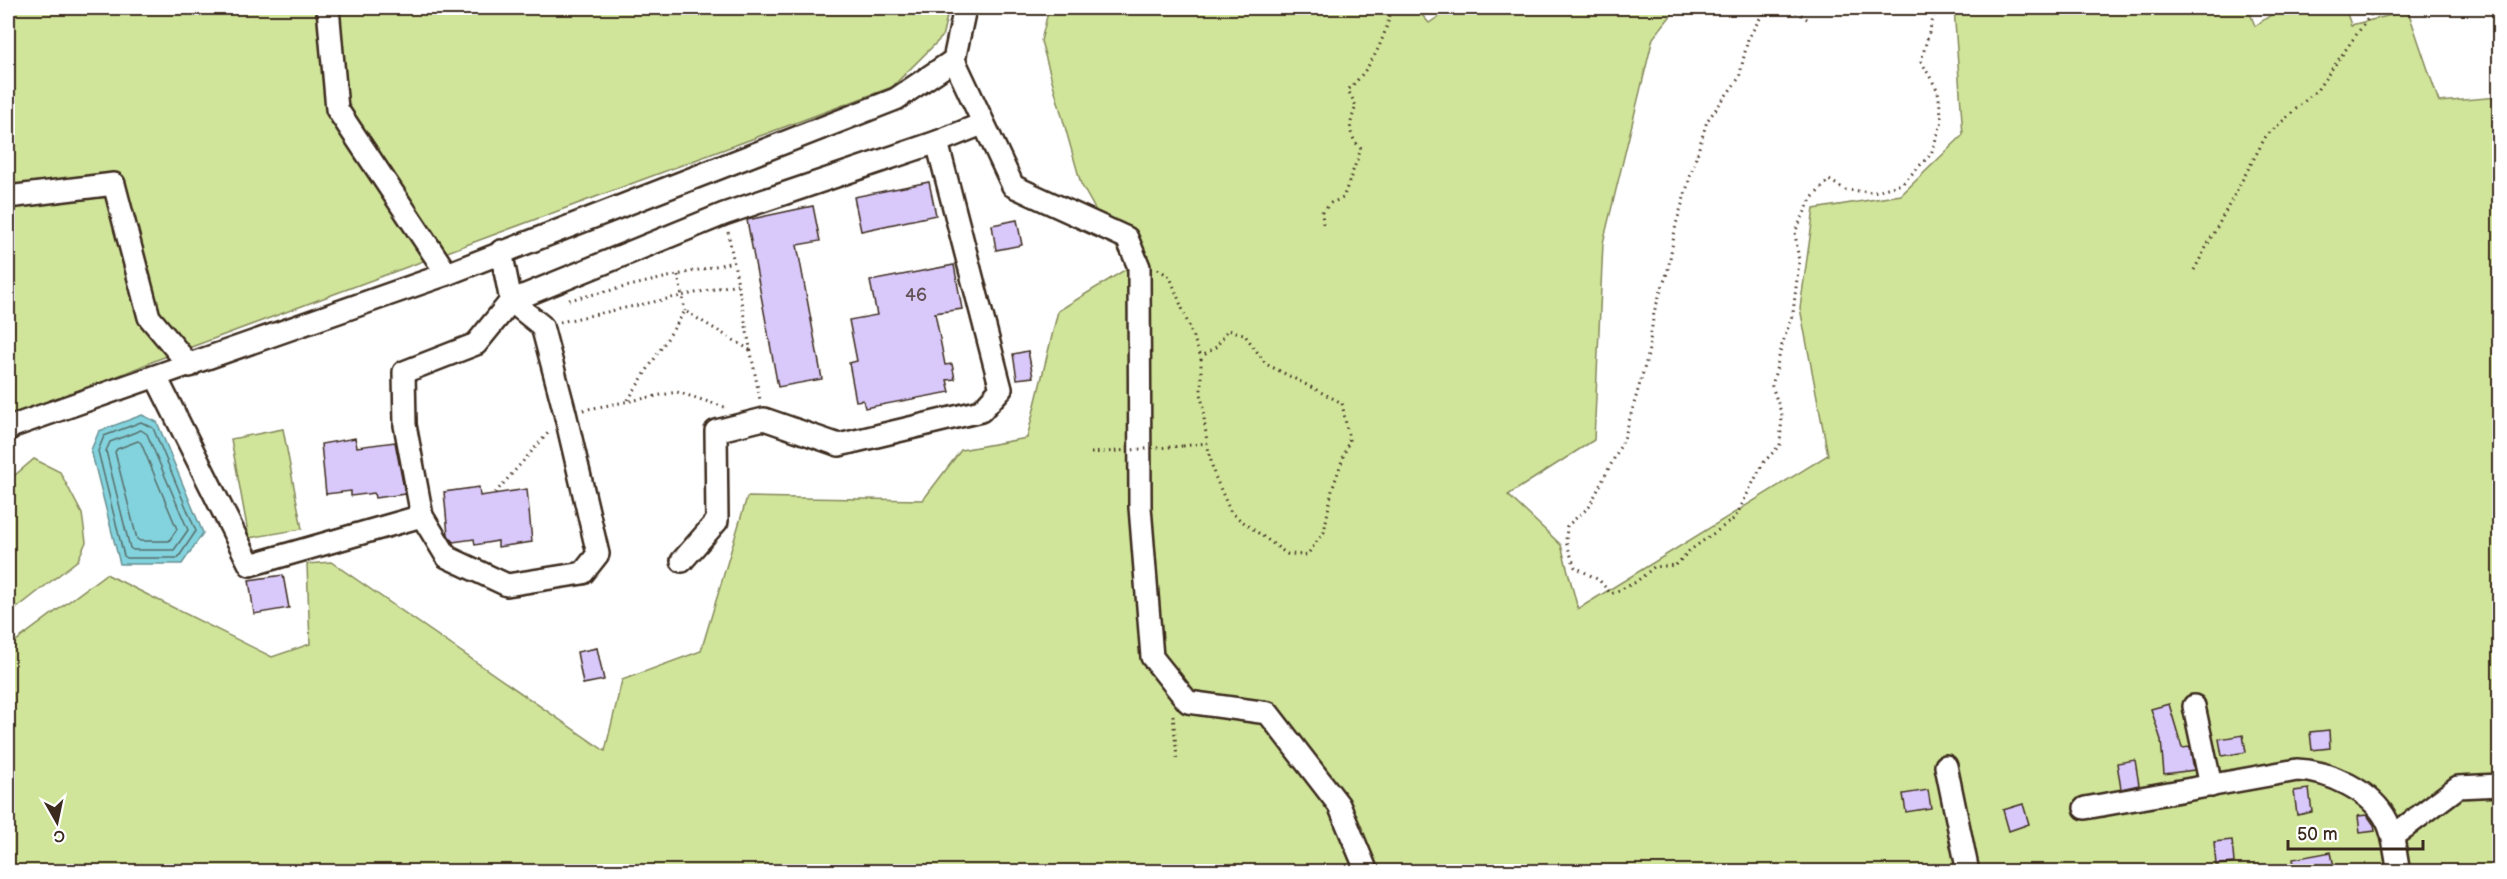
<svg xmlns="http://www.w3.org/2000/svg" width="2507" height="879" font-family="'Balsamiq Sans',sans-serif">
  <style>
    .green { fill: #d0e59a; stroke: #86885c; stroke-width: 1.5 }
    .water { fill: #83d3de; stroke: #668f91; stroke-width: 1.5 }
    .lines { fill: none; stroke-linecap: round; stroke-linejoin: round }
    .shore { stroke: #586e6b; stroke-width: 1.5 }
    .building { fill: #d9c8fa; stroke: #3b2a1e; stroke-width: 1.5 }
    .minor-casing { stroke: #3b2a1e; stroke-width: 26 }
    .path { stroke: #3b2a1e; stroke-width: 3; stroke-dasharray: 1.5 4.5; stroke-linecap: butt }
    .minor { stroke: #fff; stroke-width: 21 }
    .path-bridge { stroke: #3b2a1e; stroke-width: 3; stroke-dasharray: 1.5 4.5; stroke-linecap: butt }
    .labels { text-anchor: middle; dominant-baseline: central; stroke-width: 5; stroke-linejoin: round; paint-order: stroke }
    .number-label { font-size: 18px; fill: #625255 }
  </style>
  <rect width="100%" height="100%" fill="#fff"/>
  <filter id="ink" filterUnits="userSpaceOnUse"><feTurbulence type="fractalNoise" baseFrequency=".0167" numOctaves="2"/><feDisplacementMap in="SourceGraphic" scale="12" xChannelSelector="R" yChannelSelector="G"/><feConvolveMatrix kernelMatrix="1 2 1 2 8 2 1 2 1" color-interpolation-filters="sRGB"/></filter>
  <g filter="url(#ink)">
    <g class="green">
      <polygon points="8,8 949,8 942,37 892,87 159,359 8,421"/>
      <polygon points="1049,8 1416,8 1429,23 1451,8 1677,8 1653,38 1603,243 1594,440 1508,495 1561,545 1578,609 1828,455 1800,308 1814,209 1901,195 1963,135 1954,8 2248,8 2255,26 2281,8 2345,8 2351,25 2408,11 2439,102 2499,97 2499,871 8,871 8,647 106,574 272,657 310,644 307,564 331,562 605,751 622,680 701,651 747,497 923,500 961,450 1027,438 1058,311 1128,268 1081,184 1041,41"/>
      <polygon points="283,429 302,529 249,538 231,439"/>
      <polygon points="34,459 60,472 82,514 86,542 78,560 8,615 8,481"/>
    </g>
    <polygon class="water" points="142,415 157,422 203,533 182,564 120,564 91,450 99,431"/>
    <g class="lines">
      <g class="shore">
        <polygon points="141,422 153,428 196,531 178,558 127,558 124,556 98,451 104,436"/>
        <polygon points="141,430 147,434 188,530 174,550 133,550 130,548 106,451 110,442"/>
        <polygon points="138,441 141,443 177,529 169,541 140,541 137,539 115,452 117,449"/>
      </g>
    </g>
    <g class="building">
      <polygon points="929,182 936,215 861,231 854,197"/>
      <polygon points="813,206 820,241 797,245 822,379 778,387 747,220"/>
      <polygon points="1017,220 1022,245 996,250 992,225"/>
      <polygon points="954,265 962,309 935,313 945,365 952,364 955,379 947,380 950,392 865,408 863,400 856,401 849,363 857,361 849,320 877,315 870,281"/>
      <polygon points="1028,351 1033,377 1017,379 1013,354"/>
      <polygon points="355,438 357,447 395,442 405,494 375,498 374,493 351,496 351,491 326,494 321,444"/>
      <polygon points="479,487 480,496 527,489 532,542 498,547 498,541 475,545 474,539 453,542 448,535 444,492"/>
      <polygon points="283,575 289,608 254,614 249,580"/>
      <polygon points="597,648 604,680 583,684 577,652"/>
      <polygon points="2169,704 2182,748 2190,747 2194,770 2164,774 2161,740 2151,709"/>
      <polygon points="2329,730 2330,748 2312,750 2310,732"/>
      <polygon points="2243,735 2246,752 2222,756 2219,739"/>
      <polygon points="2135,760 2139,785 2121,789 2117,763"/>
      <polygon points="2309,789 2312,812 2297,815 2294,791"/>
      <polygon points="1928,790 1931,808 1906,812 1903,794"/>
      <polygon points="2023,804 2029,824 2009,831 2003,810"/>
      <polygon points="2367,815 2374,825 2375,831 2360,833 2358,816"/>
      <polygon points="2232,840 2234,863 2216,865 2214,842"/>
      <polygon points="2331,852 2335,872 2295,872 2293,859"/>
    </g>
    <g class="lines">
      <g class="minor-casing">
        <g id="minor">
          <polyline points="328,8 337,109 447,274"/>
          <polyline points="954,60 1013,186 1127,238 1139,267 1140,507 1152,657 1188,702 1268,713 1339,805 1367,872"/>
          <polyline points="8,197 114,184 149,317 190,366"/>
          <polyline points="501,251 511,301 724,214 937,142 982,124"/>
          <polygon points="511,301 542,326 565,413 598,554 583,573 507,585 447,557 422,516 405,425 404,372 476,344"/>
          <polyline points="156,377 250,565 422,516"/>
          <polyline points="8,430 13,426 447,274 896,99 954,60 965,8"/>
          <polyline points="682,561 717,521 716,431 764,419 839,445 981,411 1001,389 937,142"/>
          <polyline points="2194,706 2211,786"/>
          <polyline points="1946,766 1968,872"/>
          <path d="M 2085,808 L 2297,770 C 2329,771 2372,791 2387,821 C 2395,837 2395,855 2399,872"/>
          <polyline points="2393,836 2458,787 2500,785"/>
        </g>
      </g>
      <g class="path">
        <polyline points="1766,8 1748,39 1739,78 1707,121 1676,224 1668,270 1654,312 1648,355 1624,439 1589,507 1567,526 1566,542 1575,567 1599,580 1611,594 1636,582 1654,567 1676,565 1689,551 1735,518 1763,463 1780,445 1782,415 1772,386 1782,345 1793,313 1799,262 1795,232 1811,199 1829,180 1846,190 1873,192 1902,184 1931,154 1942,121 1938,91 1921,61 1936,8"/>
        <polyline points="1791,8 1810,21"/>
        <path d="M 1323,224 L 1322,212 L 1331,203 L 1343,198 L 1361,149 C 1347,133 1349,125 1356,106 L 1348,90 C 1374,64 1383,42 1392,8"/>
        <polyline points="728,232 760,400"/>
        <polyline points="1158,269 1170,277 1201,357 1201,392 1207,443 1214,474 1231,513 1287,554 1307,555 1324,532 1332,490 1349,440 1342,403 1266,364 1244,334 1228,330 1216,347 1201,357"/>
        <polyline points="2194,270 2266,136 2317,90 2371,14 2379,8"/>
        <polyline points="678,275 685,311"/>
        <polyline points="569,300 733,262"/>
        <polyline points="560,322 737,284"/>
        <polyline points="628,400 685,311 750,350"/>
        <polyline points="583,410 677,392 728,408"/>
        <polyline points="1183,446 1207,443"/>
        <polyline points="495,493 549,432"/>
        <polyline points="1173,715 1177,758"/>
      </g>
      <use href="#minor" class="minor"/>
      <polyline class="path-bridge" points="1091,453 1183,446"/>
    </g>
  </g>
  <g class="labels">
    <g class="number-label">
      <text x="916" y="295">46</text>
    </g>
  </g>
  <rect width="2507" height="879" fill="none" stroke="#fff" stroke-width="30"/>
  <rect x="15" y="15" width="2477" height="849" fill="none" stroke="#3b2a1e" stroke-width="2" filter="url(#ink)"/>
  <g transform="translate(57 822) rotate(171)" stroke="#ffffff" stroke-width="4.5" paint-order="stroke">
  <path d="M0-4.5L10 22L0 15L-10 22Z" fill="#3b2a1e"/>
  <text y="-9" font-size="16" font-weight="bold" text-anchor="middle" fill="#3b2a1e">С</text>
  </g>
  <path d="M2288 840v9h135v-9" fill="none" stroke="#3b2a1e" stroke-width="3"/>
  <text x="2297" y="840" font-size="18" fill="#3b2a1e" stroke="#ffffff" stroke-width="4.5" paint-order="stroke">50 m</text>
</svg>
